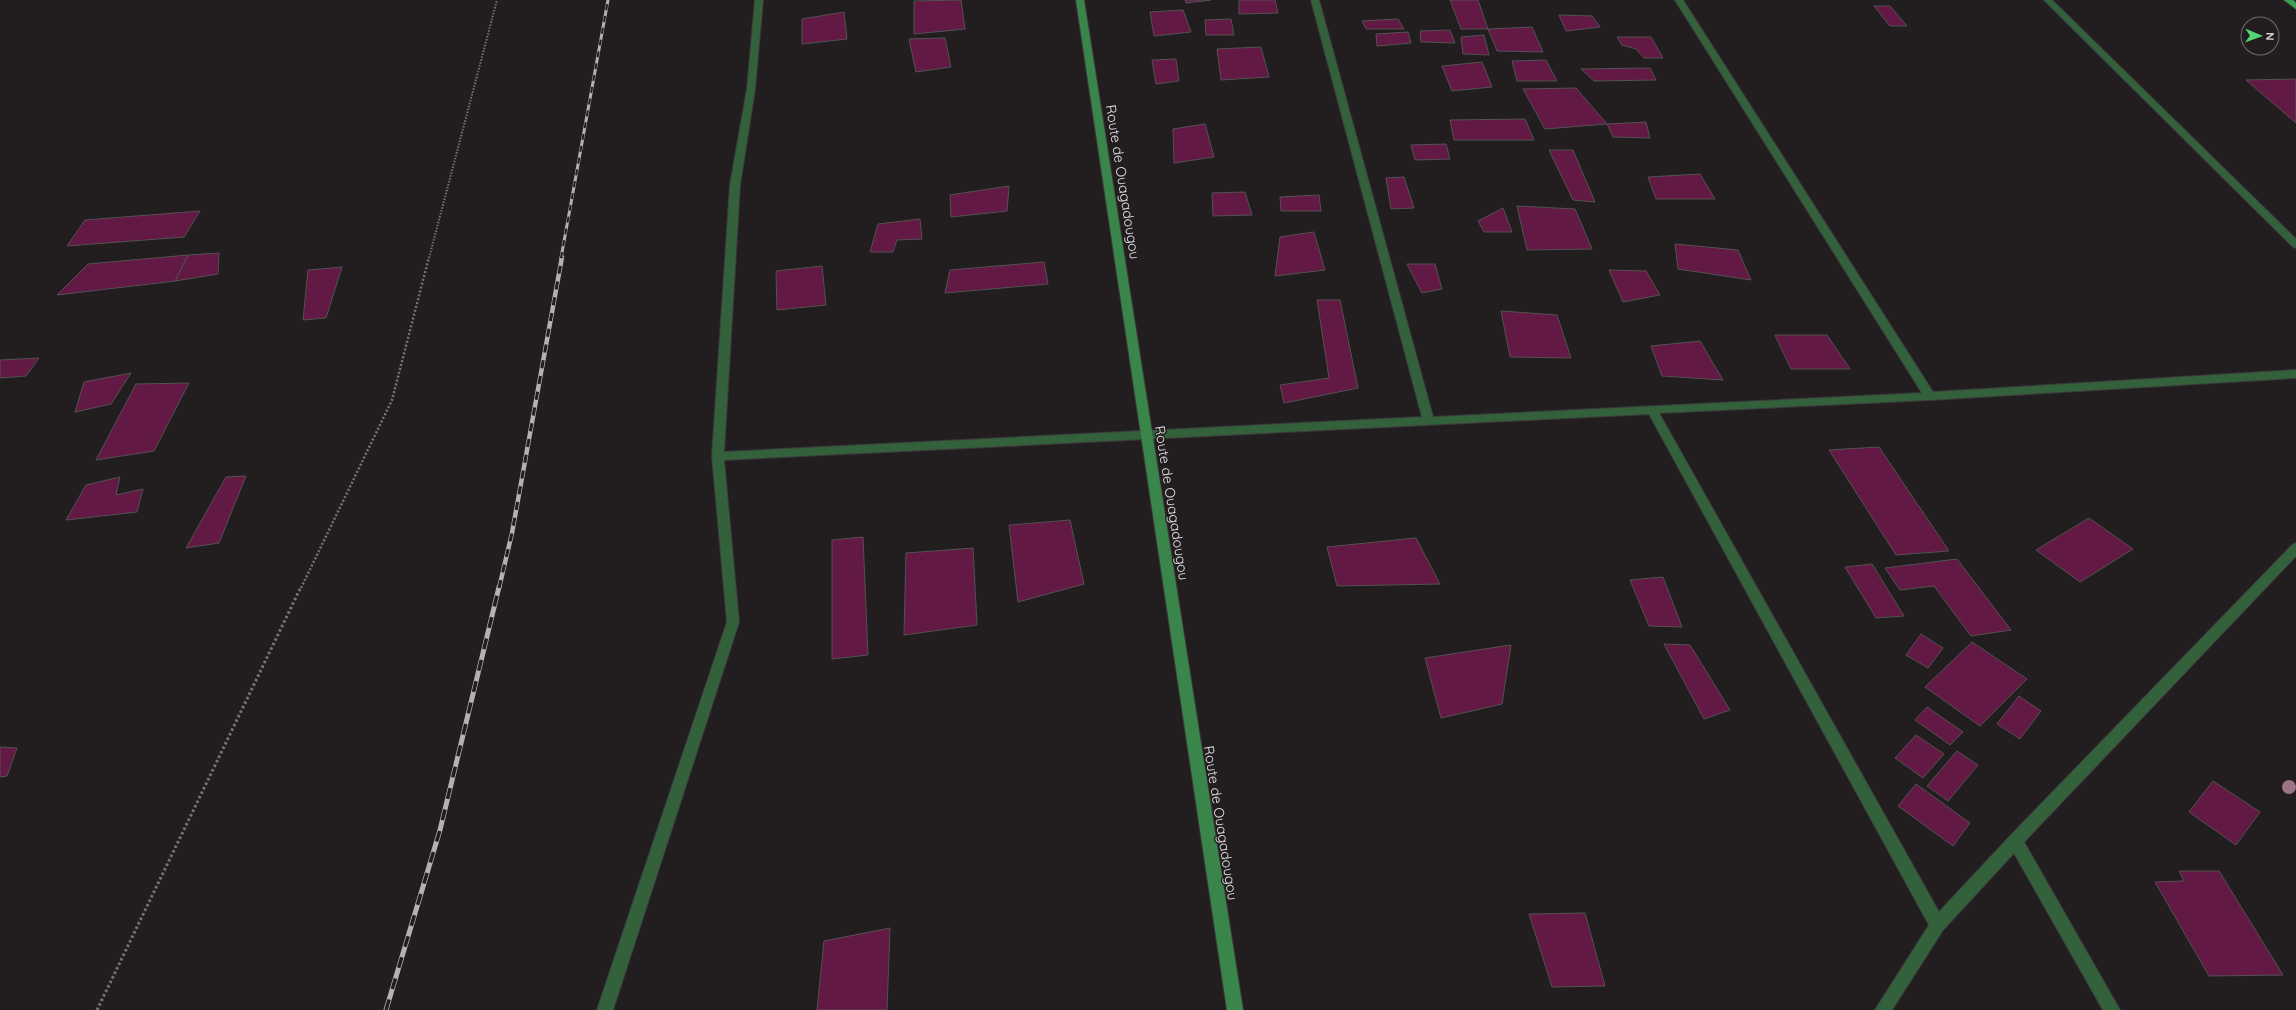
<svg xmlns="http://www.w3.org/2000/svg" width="2296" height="1010" font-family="Quicksand,sans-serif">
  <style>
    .building { fill: #621943; stroke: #555153 }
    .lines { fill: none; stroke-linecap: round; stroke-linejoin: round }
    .street-casing { stroke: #3d393b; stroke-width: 2 }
    .secondary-casing { stroke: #3d393b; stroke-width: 2 }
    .primary-casing { stroke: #3d393b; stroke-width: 2 }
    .path-far2 { stroke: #767375; stroke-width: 2; stroke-dasharray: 1.5 1.5; stroke-linecap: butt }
    .path-far1 { stroke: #767375; stroke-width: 2.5; stroke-dasharray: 2 2; stroke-linecap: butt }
    .path { stroke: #767375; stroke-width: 3; stroke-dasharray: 2.5 2.5; stroke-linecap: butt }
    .street { fill: #33613c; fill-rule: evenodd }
    .secondary { fill: #39854a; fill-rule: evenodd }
    .primary { fill: #3aa255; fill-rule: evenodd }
    .rail-far2-casing { stroke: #b4b1b3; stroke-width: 3 }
    .rail-far1-casing { stroke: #b4b1b3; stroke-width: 4.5 }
    .rail-casing { stroke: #b4b1b3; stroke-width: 5 }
    .rail-far2 { stroke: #221e20; stroke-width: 2; stroke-dasharray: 6; stroke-linecap: butt }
    .rail-far1 { stroke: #221e20; stroke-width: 3; stroke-dasharray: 8; stroke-linecap: butt }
    .rail { stroke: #221e20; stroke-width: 3.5; stroke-dasharray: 11; stroke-linecap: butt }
    .tree { fill: #9b7486 }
    .labels { text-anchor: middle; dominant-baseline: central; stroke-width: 3; stroke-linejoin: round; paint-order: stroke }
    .street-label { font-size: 14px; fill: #e5e2e4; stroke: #221e20 }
  </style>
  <rect width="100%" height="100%" fill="#221e20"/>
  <g class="building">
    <polygon points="961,0 965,29 914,34 914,1"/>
    <polygon points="1185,0 1211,0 1186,3"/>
    <polygon points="1239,0 1275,0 1278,13 1239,14"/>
    <polygon points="1450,0 1478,0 1488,29 1461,29"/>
    <polygon points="1874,6 1890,6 1907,26 1890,26"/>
    <polygon points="1183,10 1191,32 1154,36 1150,12"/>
    <polygon points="844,12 847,39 802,44 802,19"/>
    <polygon points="1559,15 1592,16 1600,27 1566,31"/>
    <polygon points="1231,19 1234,35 1206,35 1205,20"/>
    <polygon points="1398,19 1404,29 1366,29 1362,21"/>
    <polygon points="1532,27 1543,52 1497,51 1488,29"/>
    <polygon points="1450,30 1455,43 1421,42 1420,31"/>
    <polygon points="1408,32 1411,43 1377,46 1376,34"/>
    <polygon points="1484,35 1489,55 1463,54 1461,37"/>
    <polygon points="1617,37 1651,37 1663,58 1644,58 1636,49 1622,45"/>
    <polygon points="945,38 951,67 916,72 909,39"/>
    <polygon points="1261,47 1269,77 1221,80 1217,49"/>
    <polygon points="1176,59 1179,81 1156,84 1152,60"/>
    <polygon points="1546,60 1557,81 1517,81 1512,61"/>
    <polygon points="1482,62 1492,87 1452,91 1442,66"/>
    <polygon points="1650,68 1656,80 1594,81 1581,69"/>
    <polygon points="2296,79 2296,123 2246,80"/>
    <polygon points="1576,88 1607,124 1545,129 1523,89"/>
    <polygon points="1525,119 1534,140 1454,140 1450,120"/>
    <polygon points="1646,122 1650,138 1613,137 1607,124"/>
    <polygon points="1205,124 1214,157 1174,163 1173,129"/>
    <polygon points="1446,144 1450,159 1415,160 1411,145"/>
    <polygon points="1549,150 1573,150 1595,202 1573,200"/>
    <polygon points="1700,174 1715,199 1656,199 1648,177"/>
    <polygon points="1404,177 1414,208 1391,209 1386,178"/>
    <polygon points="1009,186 1007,211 951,217 950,195"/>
    <polygon points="1245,192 1252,215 1213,216 1212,193"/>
    <polygon points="1319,195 1321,211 1281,211 1280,197"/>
    <polygon points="1517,206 1575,209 1592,249 1527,250"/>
    <polygon points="1503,208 1512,232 1484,232 1478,221"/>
    <polygon points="200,211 184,237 67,246 85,220"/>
    <polygon points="920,219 922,239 897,240 893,252 870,252 878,224"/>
    <polygon points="1314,232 1325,270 1275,276 1280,237"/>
    <polygon points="1675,244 1738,250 1751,280 1678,269"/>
    <polygon points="219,253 218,274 175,281 188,255"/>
    <polygon points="188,255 175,281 57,295 88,264"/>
    <polygon points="1044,262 1048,284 945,293 950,270"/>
    <polygon points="1407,264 1435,264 1442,289 1422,293"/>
    <polygon points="822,266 826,305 777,310 776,271"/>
    <polygon points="342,267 326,318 303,320 308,270"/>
    <polygon points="1609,270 1646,271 1660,295 1623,302"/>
    <polygon points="1317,300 1340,300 1358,388 1284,403 1280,385 1329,378"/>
    <polygon points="1501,311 1557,315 1571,358 1510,357"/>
    <polygon points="1775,335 1827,335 1850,369 1791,369"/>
    <polygon points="1700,341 1723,380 1662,376 1651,346"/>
    <polygon points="39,358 26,376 0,378 0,360"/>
    <polygon points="131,373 111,404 75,412 84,382"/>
    <polygon points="189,383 154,451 96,460 136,384"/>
    <polygon points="1879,447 1949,551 1896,555 1829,450"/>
    <polygon points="246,476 219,543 186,548 226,477"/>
    <polygon points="120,477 116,495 143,489 137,512 66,520 86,485"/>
    <polygon points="2089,518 2133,549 2080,582 2036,550"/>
    <polygon points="1070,520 1084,584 1018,602 1009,525"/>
    <polygon points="863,537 868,655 832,659 832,540"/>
    <polygon points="1416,538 1440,584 1337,586 1327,547"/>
    <polygon points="973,548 977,625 904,635 906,553"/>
    <polygon points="1957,559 2011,630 1971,636 1934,586 1900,590 1885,568"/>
    <polygon points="1872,564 1904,616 1876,618 1845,567"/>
    <polygon points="1663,577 1682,627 1649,626 1630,580"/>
    <polygon points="1921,634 1943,648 1928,668 1906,655"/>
    <polygon points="1972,642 2027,679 1980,726 1925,687"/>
    <polygon points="1664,644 1690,645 1730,710 1704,719"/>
    <polygon points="1511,645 1502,704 1441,718 1425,658"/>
    <polygon points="2019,696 2041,711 2020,739 1997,724"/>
    <polygon points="1927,707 1963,732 1950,745 1915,720"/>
    <polygon points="1916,735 1944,754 1923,778 1895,758"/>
    <polygon points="0,747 17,748 7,776 0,777"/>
    <polygon points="1957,751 1978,765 1948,801 1927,786"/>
    <polygon points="2213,781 2260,812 2236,845 2189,812"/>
    <polygon points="1916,784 1970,823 1953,846 1898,806"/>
    <polygon points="2179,871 2219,871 2283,975 2209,976 2155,882 2184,881"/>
    <polygon points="1585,913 1605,986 1552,987 1529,914"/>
    <polygon points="890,928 887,1010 817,1010 824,941"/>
  </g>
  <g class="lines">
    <g class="street-casing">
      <g id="street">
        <polygon points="755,0 763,0 755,89 740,185 724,452 1422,417 1311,0 1319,0 1433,417 1922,393 1675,0 1683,0 1933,392 2296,370 2296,378 1930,400 1659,413 1939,912 2010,836 2292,545 2296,543 2296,556 2024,842 2120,1010 2103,1010 2014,853 1943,930 1892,1010 1875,1010 1929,925 1649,414 724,460 739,622 613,1010 597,1010 727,622 712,456 730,185 747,89"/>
        <polygon points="2044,0 2052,0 2296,239 2296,248 2293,247"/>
      </g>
    </g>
    <g class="secondary-casing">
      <polygon id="secondary" points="1076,0 1084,0 1243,1010 1227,1010"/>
    </g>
    <g class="primary-casing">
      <polygon id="primary" points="2284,0 2293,0 2296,3 2296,9"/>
    </g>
    <polyline class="path-far2" points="429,258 497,0"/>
    <polyline class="path-far1" points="301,588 392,400 429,257"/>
    <polyline class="path" points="97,1010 301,587"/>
    <use href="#street" class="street"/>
    <use href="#secondary" class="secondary"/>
    <use href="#primary" class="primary"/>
    <g class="rail-far2-casing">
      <polyline id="rail-far2" points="561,258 608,0"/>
    </g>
    <g class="rail-far1-casing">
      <polyline id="rail-far1" points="499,588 512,533 562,257"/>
    </g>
    <g class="rail-casing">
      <polyline id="rail" points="386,1010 440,830 499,587"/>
    </g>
    <use href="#rail-far2" class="rail-far2"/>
    <use href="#rail-far1" class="rail-far1"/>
    <use href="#rail" class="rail"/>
  </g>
  <circle class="tree" cx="2289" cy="787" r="7"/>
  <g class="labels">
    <g class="street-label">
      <text transform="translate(1123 182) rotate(81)">Route de Ouagadougou</text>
      <text transform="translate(1172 503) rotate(81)">Route de Ouagadougou</text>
      <text transform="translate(1221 823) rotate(81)">Route de Ouagadougou</text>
    </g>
  </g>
  <g transform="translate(2260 36) rotate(92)"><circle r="19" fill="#221e20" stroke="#706c6e"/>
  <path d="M0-3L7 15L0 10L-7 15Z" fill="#52d673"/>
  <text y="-6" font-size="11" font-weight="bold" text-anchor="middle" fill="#e5e2e4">N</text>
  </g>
</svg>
